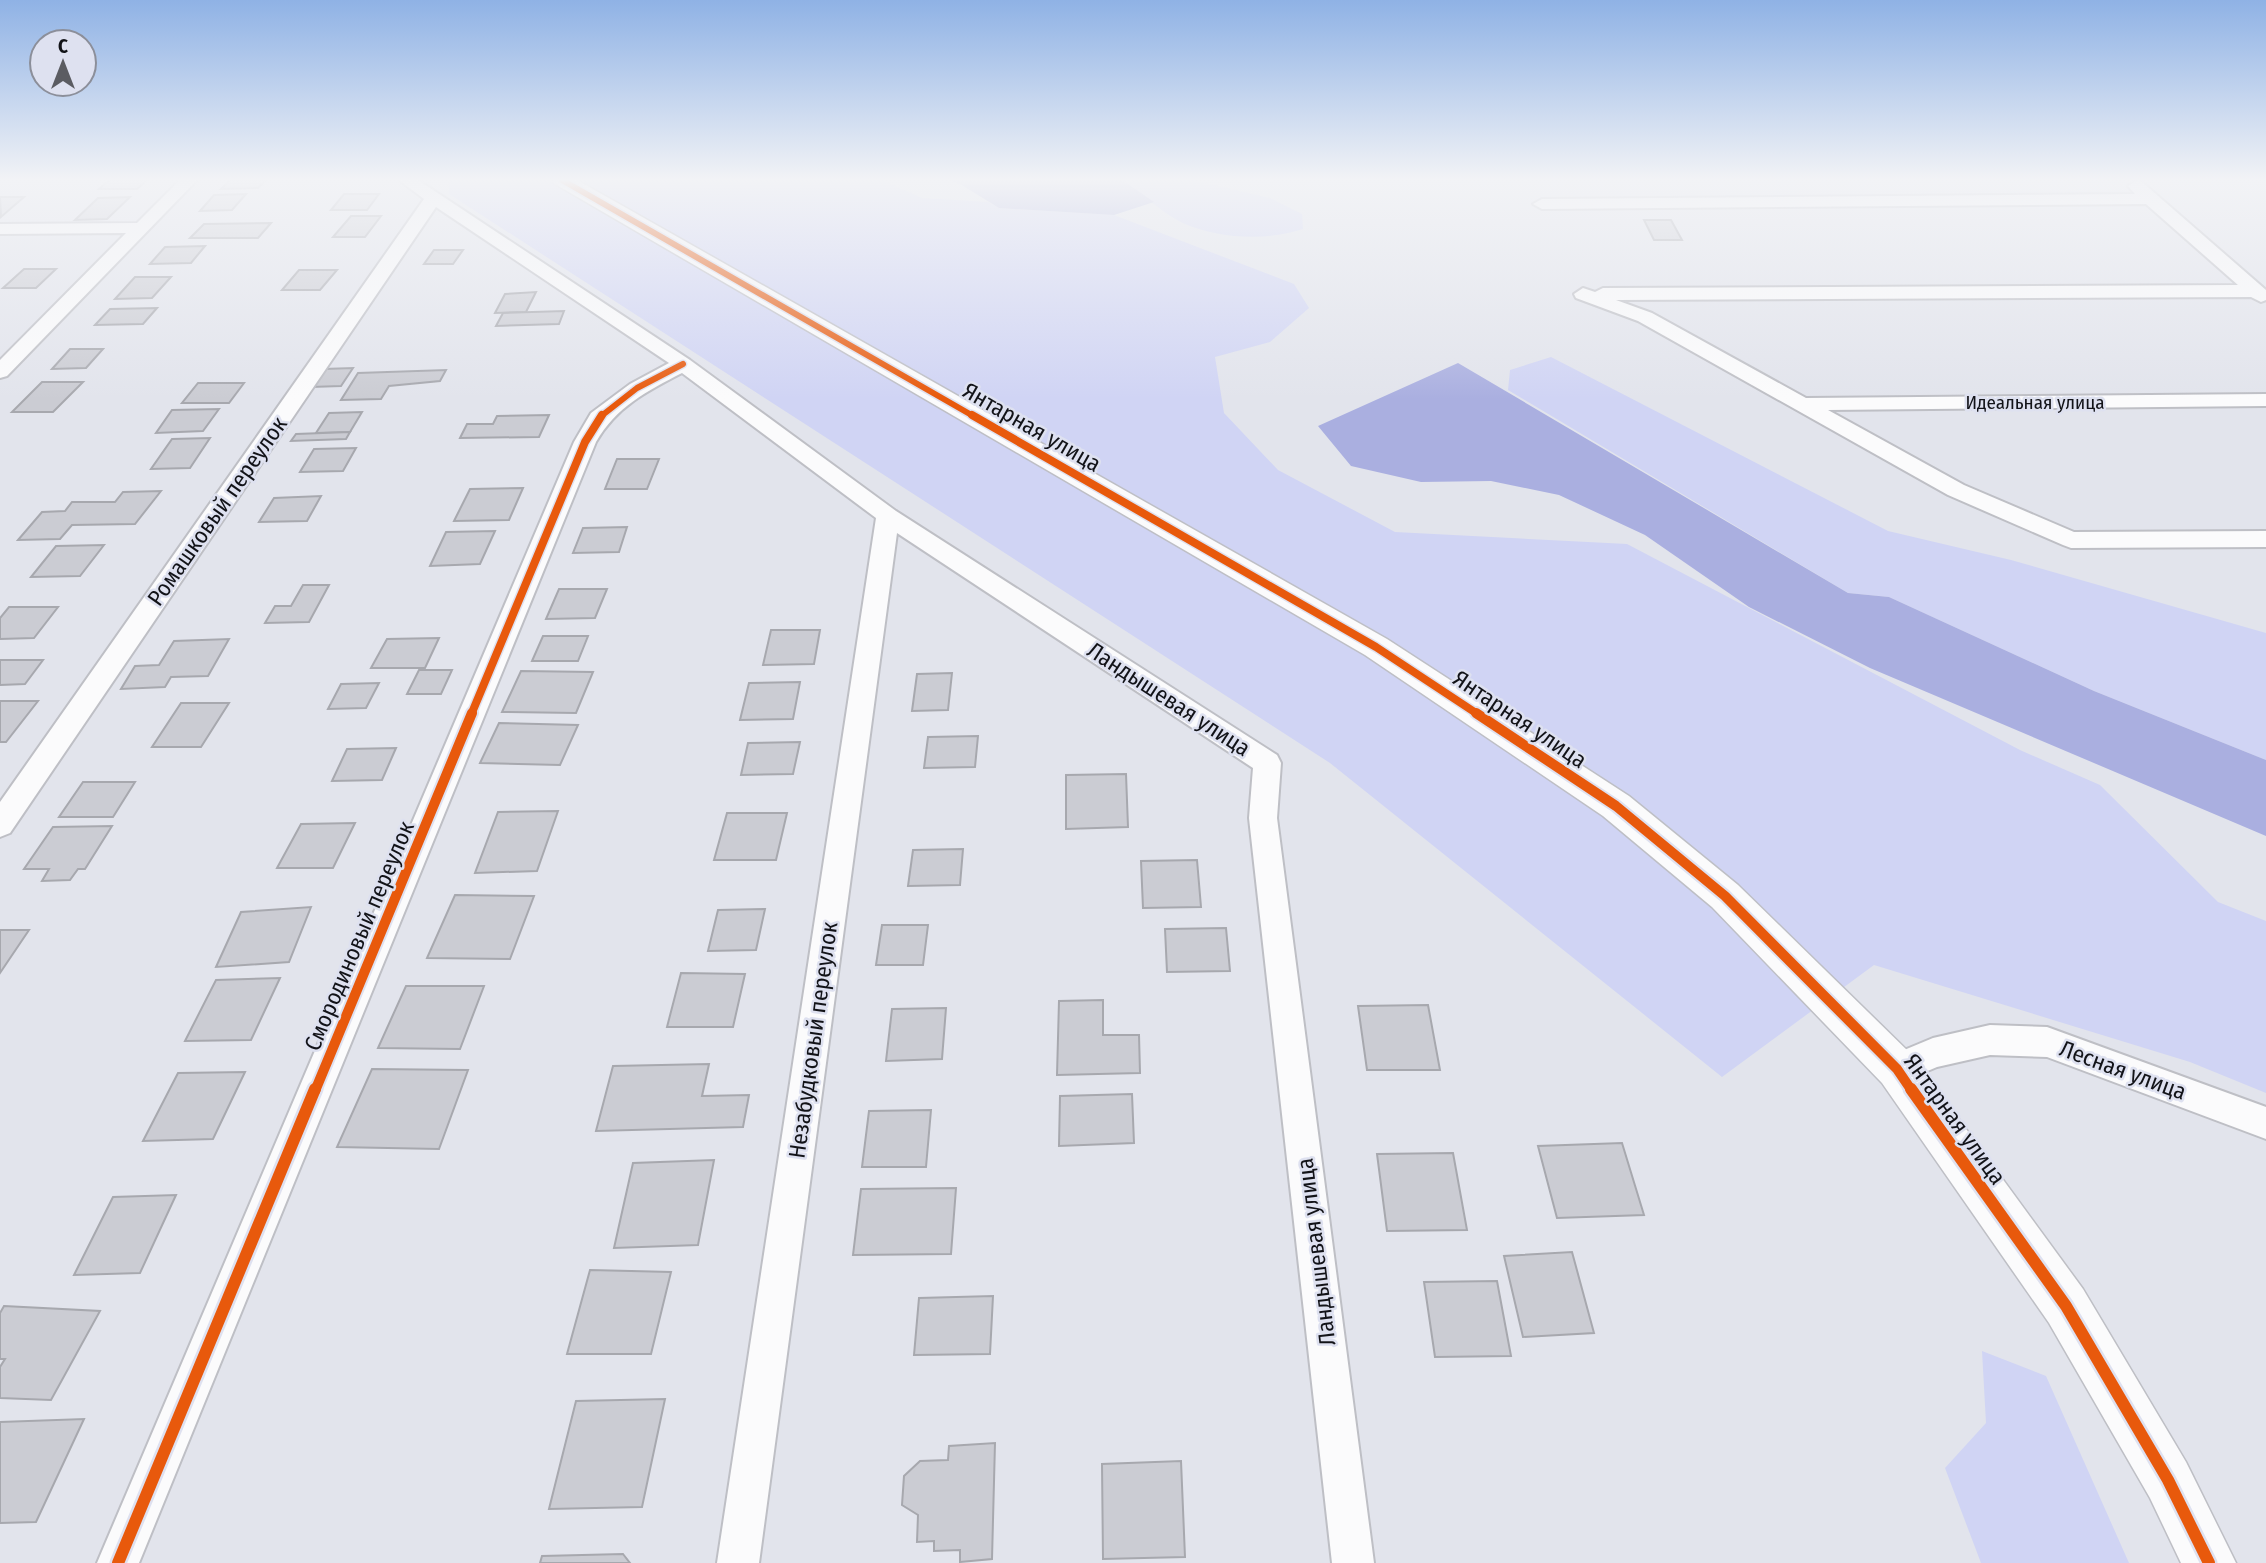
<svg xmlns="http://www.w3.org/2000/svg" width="2266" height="1563" font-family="'Fira Sans Condensed',sans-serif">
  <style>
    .green { fill: #d0d4f4 }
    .water { fill: #aaafe0 }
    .building { fill: #cbccd3; stroke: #a7a8ae; stroke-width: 2 }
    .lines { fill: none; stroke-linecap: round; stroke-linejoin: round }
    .minor-casing { stroke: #bebfc5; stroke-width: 4 }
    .tertiary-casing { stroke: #bebfc5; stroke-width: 3 }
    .minor { fill: #fbfbfc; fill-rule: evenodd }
    .tertiary { fill: #fbfbfc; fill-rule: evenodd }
    .cycleway-far3-casing { stroke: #dee1f0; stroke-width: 9 }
    .cycleway-far2-casing { stroke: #dee1f0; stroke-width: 11 }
    .cycleway-far1-casing { stroke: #dee1f0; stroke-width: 14 }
    .cycleway-casing { stroke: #dee1f0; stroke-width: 17 }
    .cycleway-far3 { stroke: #e8590c; stroke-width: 6 }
    .cycleway-far2 { stroke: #e8590c; stroke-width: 8 }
    .cycleway-far1 { stroke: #e8590c; stroke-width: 10 }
    .cycleway { stroke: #e8590c; stroke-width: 12 }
    .labels { text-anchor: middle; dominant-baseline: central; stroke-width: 5; stroke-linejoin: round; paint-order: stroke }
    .far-street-label { font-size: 19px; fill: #121318; stroke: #dee1f0 }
    .street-label { font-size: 23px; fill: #121318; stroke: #dee1f0 }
  </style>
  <rect width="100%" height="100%" fill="#e2e4ec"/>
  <g class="green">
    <polygon points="449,180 882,180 922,198 988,202 999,208 1114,215 1294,284 1309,308 1270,342 1215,357 1224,413 1278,470 1395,532 1627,544 2020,750 2100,785 2218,902 2266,921 2266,1093 2190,1062 1874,965 1722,1077 1330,763 449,194"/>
    <path d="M 1122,180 L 1192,180 L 1270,198 L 1302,214 L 1303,229 C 1266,241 1221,239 1185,224 C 1165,215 1141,193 1122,180 Z"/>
    <polygon points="1551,357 1888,531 2011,560 2266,633 2266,760 2094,691 1889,597 1848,593 1508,390 1510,370"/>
    <polygon points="1982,1351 2046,1376 2129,1563 1981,1563 1945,1468 1986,1423"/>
  </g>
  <g class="water">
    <polygon points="948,180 1122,180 1154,202 1114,215 999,208 960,184"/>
    <polygon points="1458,363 1848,593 1889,597 2094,691 2266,760 2266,836 1870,668 1749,607 1645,535 1559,495 1491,481 1421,482 1351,466 1318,426"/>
  </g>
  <g class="building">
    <polygon points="109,180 147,180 137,189 99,189"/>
    <polygon points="230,180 266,180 258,188 221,189"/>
    <polygon points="246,194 232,210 200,211 214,195"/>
    <polygon points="344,194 379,194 367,210 331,210"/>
    <polygon points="0,197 24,197 1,217"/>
    <polygon points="130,197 107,219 75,220 98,198"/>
    <polygon points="351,216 381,216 365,237 333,237"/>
    <polygon points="1644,220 1671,220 1682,240 1654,240"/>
    <polygon points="271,223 258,238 190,238 204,224"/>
    <polygon points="205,246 191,263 150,264 165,247"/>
    <polygon points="434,250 463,250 453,264 424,264"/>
    <polygon points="24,269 56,269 36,288 3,288"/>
    <polygon points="299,270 337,270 320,290 282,290"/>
    <polygon points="135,277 171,277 152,298 115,299"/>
    <polygon points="536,292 526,312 495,313 505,294"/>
    <polygon points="157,308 143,324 95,325 110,309"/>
    <polygon points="564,311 559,324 496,326 503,313"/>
    <polygon points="70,349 103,349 86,368 52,369"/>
    <polygon points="353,368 341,386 311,387 323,369"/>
    <polygon points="446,370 440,381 389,386 381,399 341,400 358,373"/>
    <polygon points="42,382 83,382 53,412 12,412"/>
    <polygon points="198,383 244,383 229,403 182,403"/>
    <polygon points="219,409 203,431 156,433 172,410"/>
    <polygon points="362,412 350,432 316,433 329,413"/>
    <polygon points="549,415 539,437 460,438 467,424 493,424 497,416"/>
    <polygon points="350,432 346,439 291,441 296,434"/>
    <polygon points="210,438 190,468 151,469 172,439"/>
    <polygon points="356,448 343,471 300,472 314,449"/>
    <polygon points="617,459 659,459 647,489 605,489"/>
    <polygon points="523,488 509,520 454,521 470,489"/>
    <polygon points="161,491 135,524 72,525 60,539 18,540 42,512 65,511 72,502 115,502 123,492"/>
    <polygon points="321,496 307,521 259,522 274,498"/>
    <polygon points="627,527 619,552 573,553 583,528"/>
    <polygon points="495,531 480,564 430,566 446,532"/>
    <polygon points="104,545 80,576 31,577 56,546"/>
    <polygon points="303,585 329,585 309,622 265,623 275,606 291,606"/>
    <polygon points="559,589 607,589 595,618 546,619"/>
    <polygon points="9,607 58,607 34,638 0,639 0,618"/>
    <polygon points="771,630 820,630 814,664 763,665"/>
    <polygon points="543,636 588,636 578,661 532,661"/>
    <polygon points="439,638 425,668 371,668 387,639"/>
    <polygon points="229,639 208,676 171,677 165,687 121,689 135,666 159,665 174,641"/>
    <polygon points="0,660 43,660 25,684 0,685"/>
    <polygon points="419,670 452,670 441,694 407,694"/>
    <polygon points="521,671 593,672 576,713 502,712"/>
    <polygon points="952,673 948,710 912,711 917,674"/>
    <polygon points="800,682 793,719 740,720 749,683"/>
    <polygon points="379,683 366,708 328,709 341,684"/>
    <polygon points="0,701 38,701 6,742 0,742"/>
    <polygon points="181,703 229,703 201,747 152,747"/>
    <polygon points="499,723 578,725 560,765 480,763"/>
    <polygon points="978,736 975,767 924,768 928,737"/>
    <polygon points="800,742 793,774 741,775 748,743"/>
    <polygon points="396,748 382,780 332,781 347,749"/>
    <polygon points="1126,774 1128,827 1066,829 1066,775"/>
    <polygon points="83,782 135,782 113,817 59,817"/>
    <polygon points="558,811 537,871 475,873 498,812"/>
    <polygon points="727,813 787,813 776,860 714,860"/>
    <polygon points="355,823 333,868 277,868 301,824"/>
    <polygon points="112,826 85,869 78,869 70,880 42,881 49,869 24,869 53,827"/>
    <polygon points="963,849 960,885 908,886 913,850"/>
    <polygon points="1197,860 1201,907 1143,908 1141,861"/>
    <polygon points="455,895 534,896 510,959 427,958"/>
    <polygon points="311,907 289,962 216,967 241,912"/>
    <polygon points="765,909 756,950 708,951 718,910"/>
    <polygon points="882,925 928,925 923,965 876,965"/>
    <polygon points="1226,928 1230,971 1167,972 1165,929"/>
    <polygon points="0,930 29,930 0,973"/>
    <polygon points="681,973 745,974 733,1027 667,1027"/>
    <polygon points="280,978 251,1040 185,1041 216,980"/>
    <polygon points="406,986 484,986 460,1049 378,1048"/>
    <polygon points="1103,1000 1103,1035 1139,1035 1140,1073 1057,1075 1059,1001"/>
    <polygon points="1428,1005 1440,1070 1367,1070 1358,1006"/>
    <polygon points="946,1008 942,1059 886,1061 892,1009"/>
    <polygon points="709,1064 702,1096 749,1095 743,1127 596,1131 613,1066"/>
    <polygon points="372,1069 468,1070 439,1149 337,1147"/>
    <polygon points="245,1072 213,1139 143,1141 178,1073"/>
    <polygon points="1132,1094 1134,1143 1059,1146 1060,1096"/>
    <polygon points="931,1110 926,1167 862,1167 869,1111"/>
    <polygon points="1622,1143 1644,1215 1557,1218 1538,1146"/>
    <polygon points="1453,1153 1467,1230 1387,1231 1377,1154"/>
    <polygon points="714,1160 698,1245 614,1248 633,1163"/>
    <polygon points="956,1188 951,1254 853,1255 861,1189"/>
    <polygon points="176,1195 140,1273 74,1275 113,1197"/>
    <polygon points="1572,1252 1594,1333 1523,1337 1504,1256"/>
    <polygon points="590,1270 671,1272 651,1354 567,1354"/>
    <polygon points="1497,1281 1511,1356 1435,1357 1424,1282"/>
    <polygon points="993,1296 990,1354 914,1355 919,1298"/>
    <polygon points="4,1306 100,1311 51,1400 0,1398 0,1367 5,1359 0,1359 0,1313"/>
    <polygon points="665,1399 642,1507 549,1509 576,1401"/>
    <polygon points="84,1419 36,1522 0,1523 0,1422"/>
    <polygon points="995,1443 992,1559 960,1562 960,1550 934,1551 934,1541 917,1542 918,1515 902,1505 904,1476 920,1461 948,1460 949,1446"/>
    <polygon points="1181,1461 1185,1557 1103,1559 1102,1464"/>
    <polygon points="623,1554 630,1563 540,1563 542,1556"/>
  </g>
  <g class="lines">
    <g class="minor-casing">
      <g id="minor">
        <polygon points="180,180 197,180 7,376 0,378 0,360 126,233 0,234 0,224 137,223"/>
        <path d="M 399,180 L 418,180 L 690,360 L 896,511 L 1277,755 L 1281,763 L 1277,818 L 1374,1563 L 1332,1563 L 1249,818 L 1253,768 L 897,533 L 759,1563 L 717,1563 L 876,518 L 682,373 C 647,391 616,407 596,442 L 139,1563 L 97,1563 L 574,442 L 591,413 L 630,384 L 669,363 L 436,207 L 10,833 L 0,837 L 0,802 L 424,199 Z"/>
        <polygon points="2136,181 2142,182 2266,290 2266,300 2261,302 2251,297 1616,300 1652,313 1806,398 2266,394 2266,406 1828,410 1964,485 2074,532 2266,531 2266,547 2071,548 2063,545 1948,495 1638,321 1576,298 1574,294 1583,288 1595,292 1603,288 2238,285 2146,204 1542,209 1533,204 1542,199 2135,194 2128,186"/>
        <polygon points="1990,1025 2047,1027 2266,1107 2266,1139 2047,1057 1990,1055 1937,1067 1897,1084 1885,1080 1880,1069 1885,1058 1933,1038"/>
      </g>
    </g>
    <g class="tertiary-casing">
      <polygon id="tertiary" points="552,180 577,180 1387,639 1629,796 1738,885 1912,1055 2083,1289 2186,1462 2236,1563 2181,1563 2150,1498 2049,1323 1882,1083 1712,907 1603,816 1365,655 555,184"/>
    </g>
    <use href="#minor" class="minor"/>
    <use href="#tertiary" class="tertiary"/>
    <g class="cycleway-far3-casing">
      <g id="cycleway-far3">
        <polyline points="562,180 975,417"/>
        <polyline points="600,417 637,388 683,364"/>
      </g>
    </g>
    <g class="cycleway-far2-casing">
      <g id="cycleway-far2">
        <polyline points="972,415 1376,647 1479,715"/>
        <polyline points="471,715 585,442 602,415"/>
      </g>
    </g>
    <g class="cycleway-far1-casing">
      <g id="cycleway-far1">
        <polyline points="1476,713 1616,806 1725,896 1897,1069 1912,1091"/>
        <polyline points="315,1091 472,713"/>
      </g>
    </g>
    <g class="cycleway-casing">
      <g id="cycleway">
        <polyline points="1911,1089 2066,1306 2168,1480 2209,1563"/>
        <polyline points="118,1563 315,1089"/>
      </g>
    </g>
    <use href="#cycleway-far3" class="cycleway-far3"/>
    <use href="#cycleway-far2" class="cycleway-far2"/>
    <use href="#cycleway-far1" class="cycleway-far1"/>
    <use href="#cycleway" class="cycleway"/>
  </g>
  <linearGradient id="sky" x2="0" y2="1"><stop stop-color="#8fb2e5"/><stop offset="0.45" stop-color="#f2f3f6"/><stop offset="1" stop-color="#f2f3f6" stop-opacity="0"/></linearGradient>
  <rect width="2266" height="399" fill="url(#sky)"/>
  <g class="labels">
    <g class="far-street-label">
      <text x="2035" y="402">Идеальная улица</text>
    </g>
    <g class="street-label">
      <text transform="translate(1032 427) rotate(30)">Янтарная улица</text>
      <text transform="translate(217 511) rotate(-55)">Ромашковый переулок</text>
      <text transform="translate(1169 699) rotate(33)">Ландышевая улица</text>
      <text transform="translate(1520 719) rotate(34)">Янтарная улица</text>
      <text transform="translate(359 936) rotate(-67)">Смородиновый переулок</text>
      <text transform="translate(813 1040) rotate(-82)">Незабудковый переулок</text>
      <text transform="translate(2123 1070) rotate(20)">Лесная улица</text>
      <text transform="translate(1955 1119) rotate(54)">Янтарная улица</text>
      <text transform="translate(1316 1252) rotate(-97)">Ландышевая улица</text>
    </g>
  </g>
  <g transform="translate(63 63)"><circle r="33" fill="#dee1f0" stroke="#8c8f9a" stroke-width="2"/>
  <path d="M0-5L12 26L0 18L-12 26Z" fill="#5b5c62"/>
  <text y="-10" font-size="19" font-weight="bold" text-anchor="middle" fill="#121318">С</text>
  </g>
</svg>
